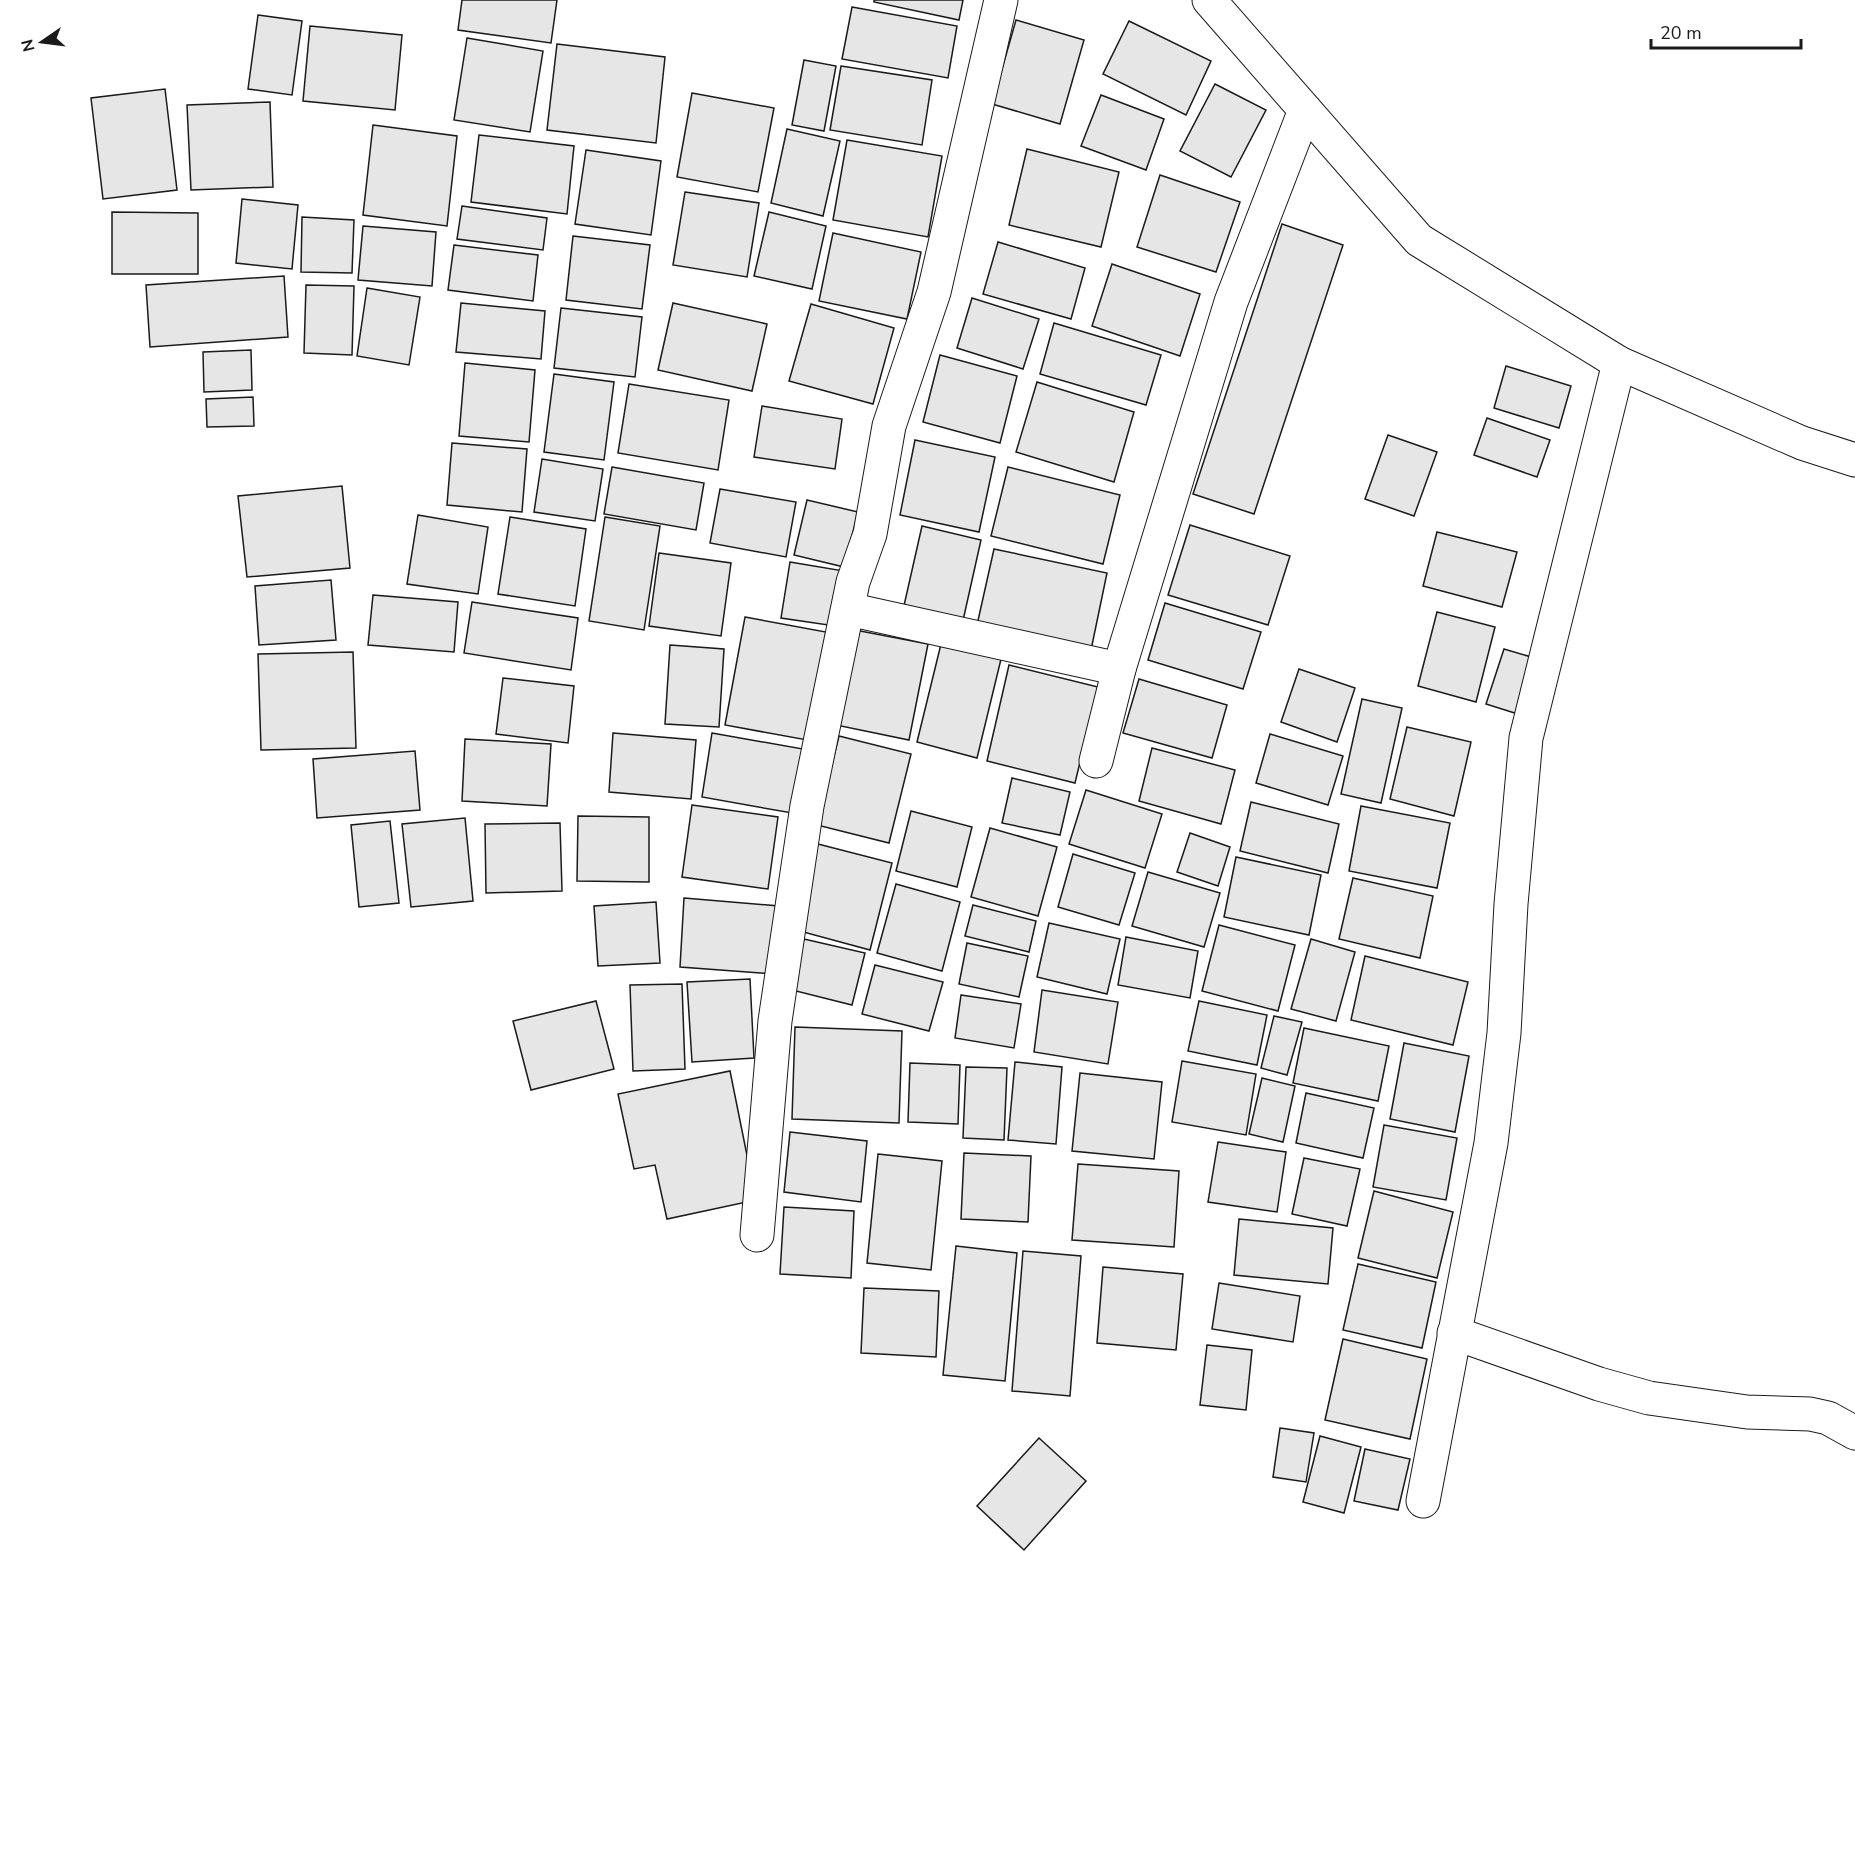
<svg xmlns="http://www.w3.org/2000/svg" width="1855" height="1863" font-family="'Nunito Sans',sans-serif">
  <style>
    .building { fill: #e6e6e6; stroke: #1a1a1a; stroke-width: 1.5 }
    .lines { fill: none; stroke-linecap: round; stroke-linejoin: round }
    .minor-casing { stroke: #1a1a1a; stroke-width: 35 }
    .minor { stroke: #fff; stroke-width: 33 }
  </style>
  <rect width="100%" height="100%" fill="#fff"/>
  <g class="building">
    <polygon points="462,0 557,0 551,43 458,30"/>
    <polygon points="874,0 963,0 959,20 874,2"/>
    <polygon points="852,7 957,26 948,78 842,59"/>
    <polygon points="258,15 302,21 292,95 248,89"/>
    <polygon points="1016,20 1084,40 1060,124 992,104"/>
    <polygon points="1129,21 1211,61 1186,115 1103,74"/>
    <polygon points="310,26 402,35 395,110 303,101"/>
    <polygon points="467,38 543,51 530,132 454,120"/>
    <polygon points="557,44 665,57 656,143 547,130"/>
    <polygon points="804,60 836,66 824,131 792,125"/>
    <polygon points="841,66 932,80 922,145 830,130"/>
    <polygon points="1215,84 1266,110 1231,177 1180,151"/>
    <polygon points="165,89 177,190 103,199 91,98"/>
    <polygon points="692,93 774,108 758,192 677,177"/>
    <polygon points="1101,95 1164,119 1146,170 1081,146"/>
    <polygon points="270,102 273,187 191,190 187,105"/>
    <polygon points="373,125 457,136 447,226 363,215"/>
    <polygon points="787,129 840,141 823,216 771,203"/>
    <polygon points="479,135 574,146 567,214 471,202"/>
    <polygon points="847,140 942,156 928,237 833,220"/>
    <polygon points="1027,149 1119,172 1101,247 1009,225"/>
    <polygon points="586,150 661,161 651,235 575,224"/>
    <polygon points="1160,175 1240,202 1216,272 1137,247"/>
    <polygon points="685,192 759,203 747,277 673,265"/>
    <polygon points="242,199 298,205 292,269 236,263"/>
    <polygon points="462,206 547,218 543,250 457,239"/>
    <polygon points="112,212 198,213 198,274 112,274"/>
    <polygon points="769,212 826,226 812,289 754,276"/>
    <polygon points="302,217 354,220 352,273 301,272"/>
    <polygon points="1282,224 1343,245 1254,514 1193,494"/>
    <polygon points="363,226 436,232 432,286 358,280"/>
    <polygon points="833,233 921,252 907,319 819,301"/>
    <polygon points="573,236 650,245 642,309 566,300"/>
    <polygon points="998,242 1085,268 1071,319 983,294"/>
    <polygon points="454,245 538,255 533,301 448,290"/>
    <polygon points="1112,264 1200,294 1180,356 1092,326"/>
    <polygon points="284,276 288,337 150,347 146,285"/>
    <polygon points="306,285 354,286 352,355 304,353"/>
    <polygon points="367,288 420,297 409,365 357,356"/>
    <polygon points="972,298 1039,319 1023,369 957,348"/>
    <polygon points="461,303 545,311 541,359 456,352"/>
    <polygon points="673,303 767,324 752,391 658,370"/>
    <polygon points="811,304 894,328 873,404 789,381"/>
    <polygon points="561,308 642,317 635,377 554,368"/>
    <polygon points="1054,323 1161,355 1146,405 1040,374"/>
    <polygon points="251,350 252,390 204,392 203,352"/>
    <polygon points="940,355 1017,376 1000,443 923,422"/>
    <polygon points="465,363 535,370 529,442 459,436"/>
    <polygon points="1506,366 1571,386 1559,428 1494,408"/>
    <polygon points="554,374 614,382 604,460 544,452"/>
    <polygon points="1037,382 1134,412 1114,482 1016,452"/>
    <polygon points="629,384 729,400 718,470 618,453"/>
    <polygon points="253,397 254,426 207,427 206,399"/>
    <polygon points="762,406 842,419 835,469 754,457"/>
    <polygon points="1487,418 1550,440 1537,477 1474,455"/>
    <polygon points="1388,435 1437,452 1414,516 1365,499"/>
    <polygon points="915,440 995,457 979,532 900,515"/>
    <polygon points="452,443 527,449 522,512 447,505"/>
    <polygon points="542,459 603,469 595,521 534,512"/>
    <polygon points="612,467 704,483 696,530 604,514"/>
    <polygon points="1008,467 1120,495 1103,564 991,536"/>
    <polygon points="342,486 350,568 247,577 238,496"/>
    <polygon points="720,489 796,502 786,557 710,543"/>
    <polygon points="807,500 858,512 844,567 794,555"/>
    <polygon points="418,515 488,527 478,594 407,584"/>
    <polygon points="510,517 586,529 575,606 498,594"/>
    <polygon points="605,517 660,526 644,630 589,621"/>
    <polygon points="1190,525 1290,556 1268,625 1168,595"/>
    <polygon points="922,526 981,540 962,625 903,610"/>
    <polygon points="1437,532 1517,552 1502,607 1423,586"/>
    <polygon points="994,549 1107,573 1091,650 977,625"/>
    <polygon points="659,553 731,563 721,636 649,626"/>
    <polygon points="790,562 844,571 835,626 781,618"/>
    <polygon points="331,580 336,640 259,645 255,586"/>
    <polygon points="373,595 458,602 454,652 368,645"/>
    <polygon points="472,602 578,618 571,670 464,653"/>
    <polygon points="1165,603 1261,632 1243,689 1148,660"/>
    <polygon points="1437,612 1495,627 1476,702 1418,686"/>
    <polygon points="745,617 826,632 807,740 725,725"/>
    <polygon points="855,630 928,644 909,740 836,725"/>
    <polygon points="942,640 1002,655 977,758 917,742"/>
    <polygon points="670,645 724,649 719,727 665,724"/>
    <polygon points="1504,649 1538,659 1521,715 1486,704"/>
    <polygon points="353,652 356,748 261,750 258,654"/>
    <polygon points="1009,665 1098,687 1075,783 987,761"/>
    <polygon points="1299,669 1355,688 1337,742 1281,722"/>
    <polygon points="503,678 574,686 568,743 496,734"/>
    <polygon points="1139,679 1227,705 1212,758 1123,733"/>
    <polygon points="1362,699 1402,708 1381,803 1341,794"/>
    <polygon points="1407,727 1471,742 1454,816 1390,799"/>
    <polygon points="613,733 696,740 691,799 609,792"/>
    <polygon points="712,733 803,749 792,813 702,797"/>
    <polygon points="1270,734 1343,756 1328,805 1256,783"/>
    <polygon points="839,736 911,754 889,843 817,825"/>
    <polygon points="465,739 551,744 547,806 462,801"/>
    <polygon points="1152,748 1235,770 1221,824 1139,801"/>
    <polygon points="415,751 420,810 317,818 313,759"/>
    <polygon points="1012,778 1070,792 1060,835 1002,823"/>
    <polygon points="1086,790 1162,814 1145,868 1069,844"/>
    <polygon points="1251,802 1339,824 1328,873 1240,851"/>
    <polygon points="692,805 778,817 768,889 682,877"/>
    <polygon points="1361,806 1450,823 1437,888 1349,871"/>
    <polygon points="911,811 972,827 957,887 896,871"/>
    <polygon points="578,816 649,817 649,882 577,881"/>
    <polygon points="465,818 473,901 411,907 402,824"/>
    <polygon points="390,821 399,903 359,907 351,825"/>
    <polygon points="560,823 562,891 486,893 485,824"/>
    <polygon points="990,828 1057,847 1038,916 971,897"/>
    <polygon points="1190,833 1230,847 1218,886 1177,872"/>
    <polygon points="818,844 892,863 870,950 796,930"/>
    <polygon points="1073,854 1135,873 1119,925 1058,907"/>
    <polygon points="1236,857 1321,875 1309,935 1224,917"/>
    <polygon points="1148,872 1220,893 1204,947 1132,926"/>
    <polygon points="1353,878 1433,896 1420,958 1339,939"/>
    <polygon points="896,884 960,902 942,971 877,953"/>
    <polygon points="684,898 779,906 774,974 680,967"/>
    <polygon points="656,902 660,963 598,966 594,906"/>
    <polygon points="973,905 1036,921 1029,952 965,936"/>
    <polygon points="1049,923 1120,939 1107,994 1037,977"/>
    <polygon points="1219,925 1295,945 1278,1011 1202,991"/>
    <polygon points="1126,937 1198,951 1190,998 1118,985"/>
    <polygon points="804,939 865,953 852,1005 792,990"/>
    <polygon points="1311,939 1355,952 1336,1021 1291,1009"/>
    <polygon points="967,943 1028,956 1019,997 959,984"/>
    <polygon points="1365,956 1468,982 1453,1045 1351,1020"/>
    <polygon points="875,965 943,982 929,1031 862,1014"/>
    <polygon points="750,979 754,1058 692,1062 687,982"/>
    <polygon points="682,984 685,1069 633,1071 630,985"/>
    <polygon points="1042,990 1118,1002 1108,1064 1034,1052"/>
    <polygon points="961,995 1021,1004 1014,1048 955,1038"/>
    <polygon points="596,1001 614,1069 531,1090 513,1021"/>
    <polygon points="1199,1001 1267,1015 1257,1065 1188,1051"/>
    <polygon points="1274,1016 1302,1022 1287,1075 1261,1068"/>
    <polygon points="795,1027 902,1031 899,1123 792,1119"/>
    <polygon points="1304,1028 1389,1046 1378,1101 1293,1083"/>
    <polygon points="1404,1043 1469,1056 1455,1132 1390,1119"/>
    <polygon points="1182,1061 1256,1074 1246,1135 1172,1122"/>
    <polygon points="1015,1062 1062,1067 1056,1144 1008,1140"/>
    <polygon points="910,1063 960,1065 958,1124 908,1122"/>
    <polygon points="966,1067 1007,1068 1004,1140 963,1138"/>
    <polygon points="730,1071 756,1200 667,1219 655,1165 634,1169 618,1094"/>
    <polygon points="1080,1073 1162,1082 1154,1159 1072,1151"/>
    <polygon points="1262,1078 1295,1086 1283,1142 1249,1134"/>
    <polygon points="1306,1093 1374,1108 1363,1158 1296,1143"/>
    <polygon points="1384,1125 1457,1138 1446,1200 1373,1187"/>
    <polygon points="790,1132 867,1141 861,1202 784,1192"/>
    <polygon points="1218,1142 1286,1152 1277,1212 1208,1202"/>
    <polygon points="964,1153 1031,1156 1028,1222 961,1219"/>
    <polygon points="878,1154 942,1161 931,1270 867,1263"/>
    <polygon points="1304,1158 1360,1169 1347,1226 1292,1214"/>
    <polygon points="1078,1164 1179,1171 1174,1247 1072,1240"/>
    <polygon points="1374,1191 1453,1212 1437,1278 1358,1258"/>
    <polygon points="784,1207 854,1211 851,1278 780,1274"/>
    <polygon points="1239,1219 1333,1228 1328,1284 1234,1275"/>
    <polygon points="956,1246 1017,1253 1005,1381 943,1375"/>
    <polygon points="1023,1251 1081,1256 1070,1396 1012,1391"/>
    <polygon points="1358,1264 1436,1282 1422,1348 1343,1330"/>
    <polygon points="1103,1267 1183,1274 1176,1350 1097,1343"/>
    <polygon points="1219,1283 1300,1296 1293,1342 1212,1329"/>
    <polygon points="864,1288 939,1291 936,1357 861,1353"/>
    <polygon points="1343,1339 1427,1359 1410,1439 1325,1420"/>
    <polygon points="1207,1345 1252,1350 1246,1410 1200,1405"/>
    <polygon points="1280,1428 1314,1433 1306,1482 1273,1477"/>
    <polygon points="1320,1436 1361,1447 1344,1513 1303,1502"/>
    <polygon points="1039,1438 1086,1481 1024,1550 977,1506"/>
    <polygon points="1365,1449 1410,1459 1398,1510 1354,1501"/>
  </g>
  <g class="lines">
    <g class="minor-casing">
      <g id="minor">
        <polyline points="1209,0 1419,240 1619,363 1802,443 1855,460"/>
        <polyline points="848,609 1119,669 1231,302 1305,110"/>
        <polyline points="1096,761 1119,669"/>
        <polyline points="757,1235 775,1021 807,806 853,582 870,534 889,426 934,292 1001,0"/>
        <polyline points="1454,1333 1599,1384 1649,1398 1747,1412 1810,1414 1828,1418 1855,1433"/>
        <polyline points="1423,1501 1491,1143 1504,1033 1511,904 1526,738 1619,363"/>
      </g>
    </g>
    <use href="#minor" class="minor"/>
  </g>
  <g transform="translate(42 42) rotate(256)" stroke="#ffffff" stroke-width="4.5" paint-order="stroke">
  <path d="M0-4.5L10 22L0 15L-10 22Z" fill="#1a1a1a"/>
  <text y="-9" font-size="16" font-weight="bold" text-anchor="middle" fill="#1a1a1a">N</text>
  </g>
  <path d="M1651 39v9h150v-9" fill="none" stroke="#1a1a1a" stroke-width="3"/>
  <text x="1660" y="39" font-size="18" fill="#1a1a1a" stroke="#ffffff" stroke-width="4.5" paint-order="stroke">20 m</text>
</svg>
